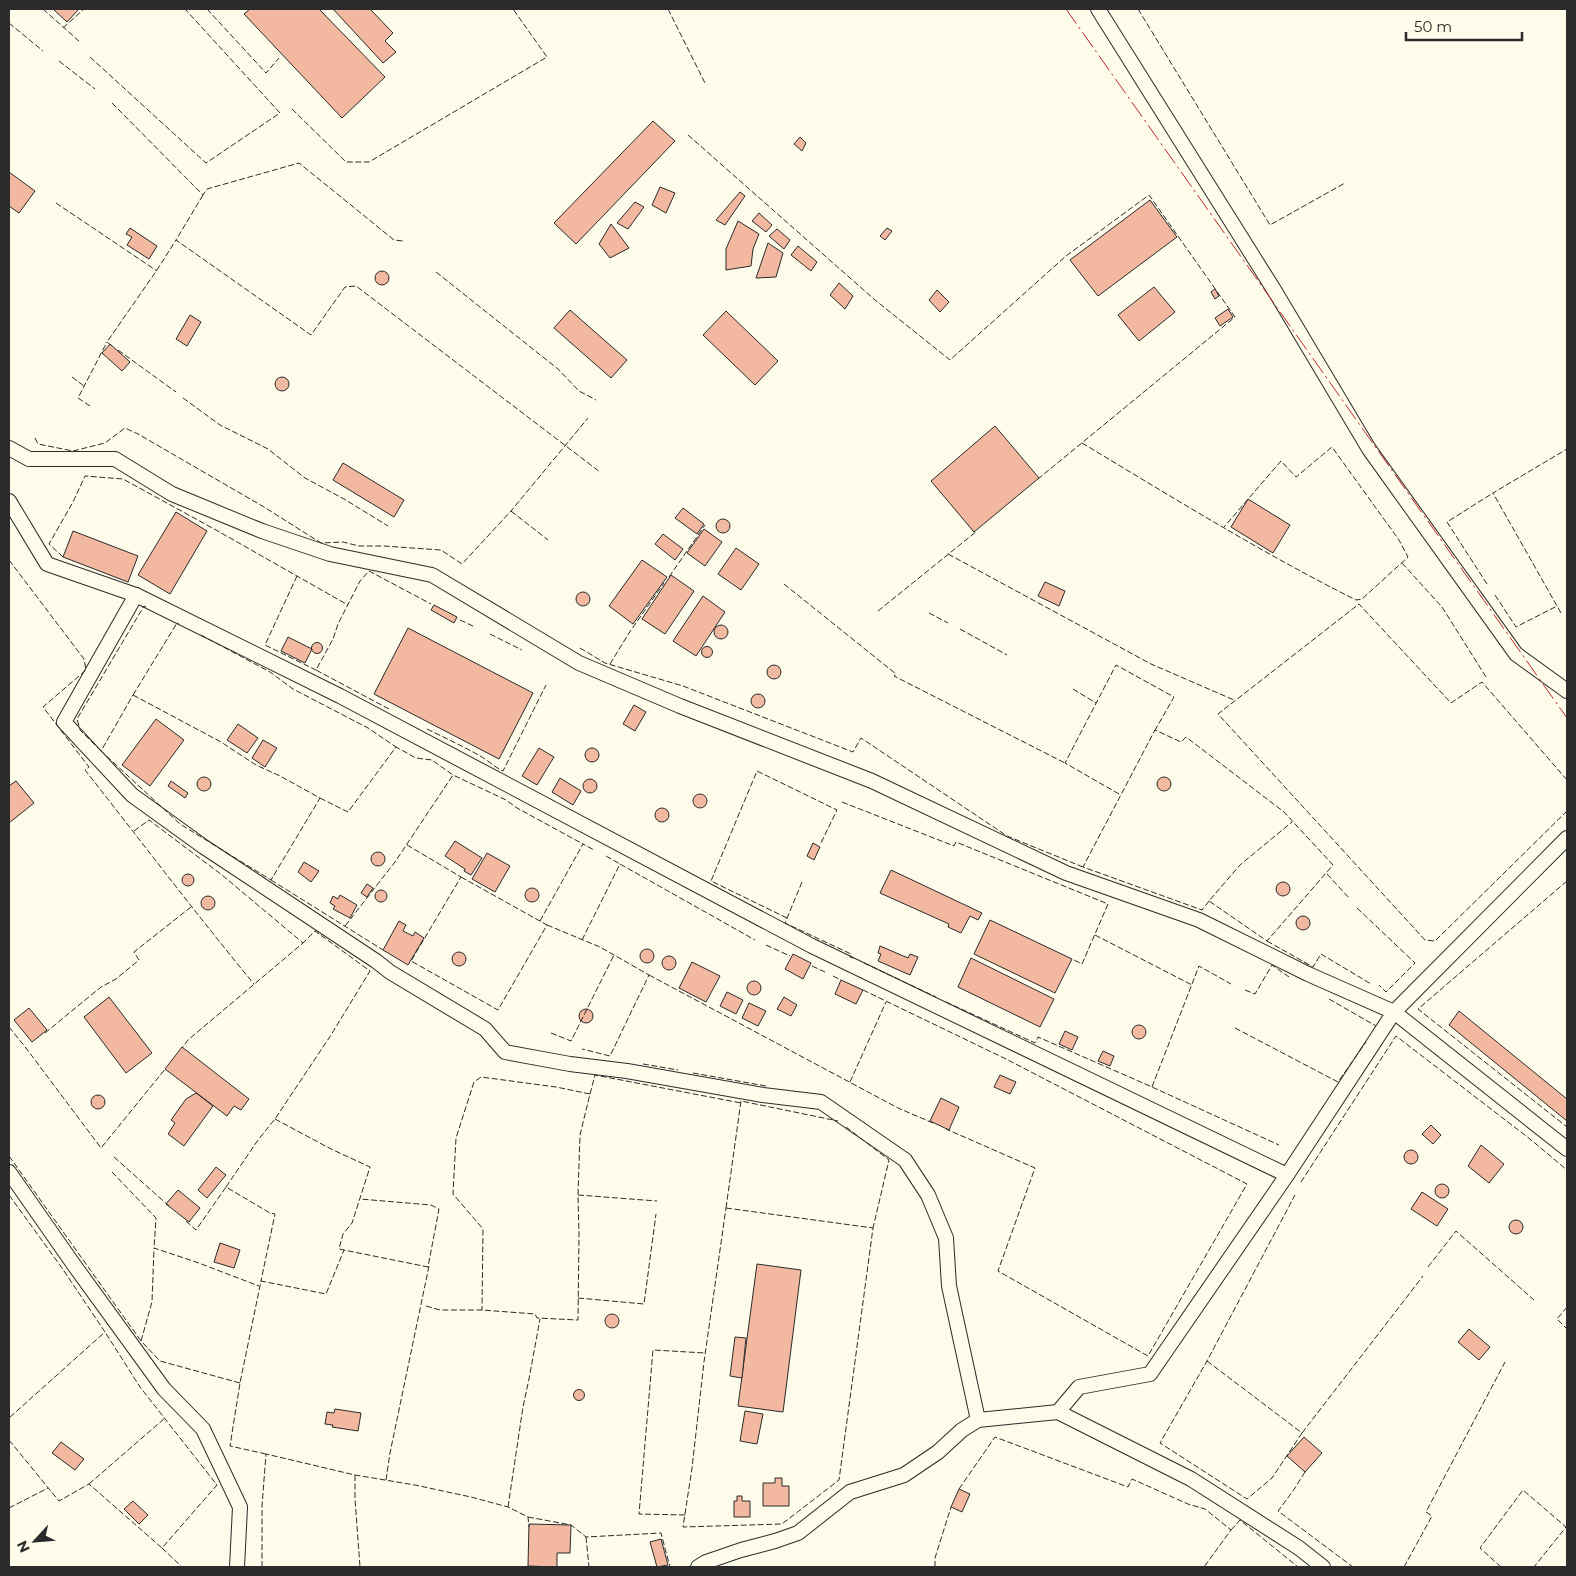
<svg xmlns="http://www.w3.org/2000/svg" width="1576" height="1576" font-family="Montserrat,sans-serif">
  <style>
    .building { fill: #f2b8a0; stroke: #2b2b2b }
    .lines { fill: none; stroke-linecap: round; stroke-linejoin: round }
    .minor-casing { stroke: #2b2b2b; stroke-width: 16 }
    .minor { stroke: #fdfbea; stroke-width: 14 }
    .fence { stroke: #2b2b2b; stroke-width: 1; stroke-dasharray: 6 2.5; stroke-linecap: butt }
    .power { stroke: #c62828; stroke-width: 1; stroke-dasharray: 18 4 2.5 4; stroke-linecap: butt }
  </style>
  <rect width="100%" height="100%" fill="#fdfbea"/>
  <g class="building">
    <polygon points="53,9 79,9 67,22"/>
    <polygon points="250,9 319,9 385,77 342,118 244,14"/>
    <polygon points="333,9 370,9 393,33 385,41 396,52 383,63"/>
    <polygon points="653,121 675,141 576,244 554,223"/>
    <polygon points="800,137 806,143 802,151 794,144"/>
    <polygon points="9,172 35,191 19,213 9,206"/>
    <polygon points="660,187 675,193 666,213 652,205"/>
    <polygon points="740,192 745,196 725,225 716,220"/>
    <polygon points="1150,200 1177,237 1098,296 1070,260"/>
    <polygon points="635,202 644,207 628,229 617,223"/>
    <polygon points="759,213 772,225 766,232 752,221"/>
    <polygon points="738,221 759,234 753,249 751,266 726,270 726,249"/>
    <polygon points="611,224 629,248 610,258 599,244"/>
    <polygon points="130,228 157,246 149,259 127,245 132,237 126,234"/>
    <polygon points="887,228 892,231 885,240 880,236"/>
    <polygon points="777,229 790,240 784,249 769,236"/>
    <polygon points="768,243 783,253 776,277 756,278"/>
    <polygon points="798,246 817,262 811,271 791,255"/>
    <circle cx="382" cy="278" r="7"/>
    <polygon points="839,283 853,296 845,309 830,295"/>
    <polygon points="1154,287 1175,312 1139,341 1118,315"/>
    <polygon points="1215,289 1219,296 1215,299 1211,292"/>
    <polygon points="937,290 949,302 940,312 929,300"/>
    <polygon points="1228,309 1233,317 1220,326 1215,318"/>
    <polygon points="570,310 627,360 611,378 554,328"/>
    <polygon points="726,311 778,361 755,385 703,335"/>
    <polygon points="190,315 201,322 187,346 176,339"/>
    <polygon points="110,344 130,362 122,371 102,353"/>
    <circle cx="282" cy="384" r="7"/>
    <polygon points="995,426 1039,478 974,532 931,481"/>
    <polygon points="343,463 404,500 394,517 333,480"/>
    <polygon points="1248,499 1290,525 1273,553 1231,527"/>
    <polygon points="683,508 704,524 697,534 675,518"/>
    <polygon points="176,512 207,531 170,594 138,575"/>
    <circle cx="723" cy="526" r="7"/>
    <polygon points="704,529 722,542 705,566 687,553"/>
    <polygon points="73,531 138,556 128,582 63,557"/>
    <polygon points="663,534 683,549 675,560 655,544"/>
    <polygon points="736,548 759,564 741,590 718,574"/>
    <polygon points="642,560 667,577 633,624 609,606"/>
    <polygon points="671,575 694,591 665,634 642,619"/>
    <polygon points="1045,582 1065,591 1059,606 1038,596"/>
    <circle cx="583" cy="599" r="7"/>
    <polygon points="703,596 725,612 696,656 673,641"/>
    <polygon points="434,605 457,617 454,623 431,610"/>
    <circle cx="721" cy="632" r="7"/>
    <polygon points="408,628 533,693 499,759 374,694"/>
    <polygon points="288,637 312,649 305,663 281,651"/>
    <circle cx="317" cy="648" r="5.5"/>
    <circle cx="707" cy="652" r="5.5"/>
    <circle cx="774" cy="672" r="7"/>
    <circle cx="758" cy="701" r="7"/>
    <polygon points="634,705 646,712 635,731 623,724"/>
    <polygon points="156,719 184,740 150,786 122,765"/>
    <polygon points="238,724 258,738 247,753 227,740"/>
    <polygon points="263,740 277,748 265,767 252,758"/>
    <circle cx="592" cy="755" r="7"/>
    <polygon points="539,748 554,757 537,785 522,776"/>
    <circle cx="1164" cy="784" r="7"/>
    <circle cx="204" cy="784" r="7"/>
    <polygon points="560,778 581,791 573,805 552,792"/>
    <circle cx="590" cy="786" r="7"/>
    <polygon points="16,781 34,803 9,823 9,786"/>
    <polygon points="171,781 188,793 185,798 168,786"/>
    <circle cx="700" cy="801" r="7"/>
    <circle cx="662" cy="815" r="7"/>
    <polygon points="455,841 482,858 471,875 464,871 465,869 445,856"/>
    <polygon points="813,843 820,847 814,860 807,856"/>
    <circle cx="378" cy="859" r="7"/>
    <polygon points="487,853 510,866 495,892 472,879"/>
    <polygon points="304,862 319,871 311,882 298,872"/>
    <polygon points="891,870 982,913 978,920 970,916 961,933 948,927 949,924 880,893"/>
    <circle cx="188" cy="880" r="6"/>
    <circle cx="1283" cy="889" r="7"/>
    <polygon points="367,884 373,888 367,897 361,893"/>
    <circle cx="532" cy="895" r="7"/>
    <circle cx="381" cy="896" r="6"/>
    <polygon points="340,895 357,905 350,918 333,909 335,906 330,903 333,896 338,899"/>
    <circle cx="208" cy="903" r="7"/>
    <circle cx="1303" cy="923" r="7"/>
    <polygon points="990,920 1072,959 1055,993 974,954"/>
    <polygon points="399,921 406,925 403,931 413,936 415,932 424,938 408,965 383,950"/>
    <polygon points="880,946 908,958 910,954 918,957 910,975 878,961 881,954 878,953"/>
    <circle cx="647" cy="956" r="7"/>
    <circle cx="459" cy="959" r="7"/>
    <polygon points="793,954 811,963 803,979 785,969"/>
    <circle cx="669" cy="963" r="7"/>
    <polygon points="971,958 1054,999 1040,1027 958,987"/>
    <polygon points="692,962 720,976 706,1002 679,988"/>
    <polygon points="841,980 863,990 856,1004 835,994"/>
    <circle cx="754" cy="988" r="7"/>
    <polygon points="727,992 743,1000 736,1014 720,1006"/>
    <polygon points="109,997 152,1053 126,1073 84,1017"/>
    <polygon points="784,997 797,1005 791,1016 777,1009"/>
    <polygon points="749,1003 766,1011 758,1026 742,1018"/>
    <polygon points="29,1008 47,1030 32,1042 14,1020"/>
    <circle cx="586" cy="1016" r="7"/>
    <polygon points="1459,1011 1567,1099 1567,1121 1449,1025"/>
    <circle cx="1139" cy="1032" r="7"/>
    <polygon points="1065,1031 1078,1037 1072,1050 1059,1044"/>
    <polygon points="182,1047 249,1099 241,1110 234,1106 227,1116 165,1069"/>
    <polygon points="1103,1051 1114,1056 1110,1066 1098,1061"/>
    <polygon points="1000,1075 1016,1082 1010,1094 994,1087"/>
    <polygon points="196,1093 213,1106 184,1146 168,1134 175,1123 171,1120 186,1099"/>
    <circle cx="98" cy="1102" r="7"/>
    <polygon points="941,1098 959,1107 949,1130 930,1121"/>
    <polygon points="1431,1125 1441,1135 1433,1144 1422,1134"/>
    <polygon points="1481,1145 1504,1164 1489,1183 1468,1166"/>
    <circle cx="1411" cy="1157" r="7"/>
    <polygon points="216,1167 226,1175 207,1198 198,1190"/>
    <circle cx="1442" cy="1191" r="7"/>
    <polygon points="178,1190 200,1208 189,1222 166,1204"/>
    <polygon points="1422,1192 1448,1209 1437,1226 1411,1209"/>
    <circle cx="1516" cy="1227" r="7"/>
    <polygon points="220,1243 240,1250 234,1268 214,1262"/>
    <polygon points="757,1264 801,1270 783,1412 738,1406"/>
    <circle cx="612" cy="1321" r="7"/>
    <polygon points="1469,1329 1490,1347 1479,1360 1458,1342"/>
    <polygon points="735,1337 746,1338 742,1378 730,1376"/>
    <circle cx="579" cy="1395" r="5.5"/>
    <polygon points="335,1409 361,1413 358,1431 332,1427 333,1425 325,1424 327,1412 334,1413"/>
    <polygon points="745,1411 763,1414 757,1444 740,1441"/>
    <polygon points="1304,1437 1322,1453 1305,1472 1287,1456"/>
    <polygon points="61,1442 84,1459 75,1470 52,1453"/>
    <polygon points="775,1478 782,1478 782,1486 789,1486 789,1506 763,1506 763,1483 775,1483"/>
    <polygon points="959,1489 970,1494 962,1512 951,1507"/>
    <polygon points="737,1496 742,1496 742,1501 750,1501 750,1517 734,1517 734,1501 737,1501"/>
    <polygon points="133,1501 148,1515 139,1524 124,1509"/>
    <polygon points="529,1524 571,1525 570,1553 557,1553 557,1567 528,1566"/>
    <polygon points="661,1539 668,1565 657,1567 650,1542"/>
  </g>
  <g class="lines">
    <g class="minor-casing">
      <g id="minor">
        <polyline points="1098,9 1276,293 1369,449 1516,654 1567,691"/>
        <polyline points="9,448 29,459 115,459 172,494 262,531 330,554 432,575 579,663 680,706 872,781 1066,873 1199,920 1308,974 1394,1012 1567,1149"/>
        <polyline points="9,501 47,564 136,595 340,696 812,946 1287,1175"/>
        <polyline points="136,595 64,722 132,795 204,847 376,961 390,972 485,1029 505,1052 570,1064 627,1071 763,1095 821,1102 905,1160 928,1195 946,1238 949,1286 978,1420"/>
        <polyline points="9,1172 74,1265 164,1389 203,1429 240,1507 237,1567"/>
        <polyline points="1058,1412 1079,1387 1150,1374 1287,1175 1394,1012 1567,838"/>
        <polyline points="698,1567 706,1562 741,1550 775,1541 798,1533 850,1492 904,1475 938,1452 962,1430 978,1420 1058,1412 1191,1479 1299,1548 1323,1567"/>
      </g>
    </g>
    <use href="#minor" class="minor"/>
    <g class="fence">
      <polyline points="43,9 80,42"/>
      <polyline points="207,9 266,73 279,58"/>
      <polyline points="668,9 705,83"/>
      <polyline points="1138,9 1270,225 1345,183"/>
      <polyline points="9,23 43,51"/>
      <polyline points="63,28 84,9"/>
      <polyline points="90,57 206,163 280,113 185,9"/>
      <polyline points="59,61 95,89"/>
      <polyline points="112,103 203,195 207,189 299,163 394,240 403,241"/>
      <polyline points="292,109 346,162 369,162 547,57 513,9"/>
      <polyline points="688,135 875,300 950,360 1066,256 1149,195 1235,317 1038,479"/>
      <polyline points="203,195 176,240 311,335 345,287 356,286 600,472"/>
      <polyline points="56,203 157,271"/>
      <polyline points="436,272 558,369 579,391 596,400"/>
      <polyline points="112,346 107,342 157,270 176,240"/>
      <polyline points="118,350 176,392"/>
      <polyline points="72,377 84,386"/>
      <polyline points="183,398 220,425 268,449 305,478 344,499 388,526"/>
      <polyline points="90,406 78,398 107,342"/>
      <polyline points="35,438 38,444 73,451 105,443 125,428 138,434 264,507 321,543 343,542 359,546 384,546 441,550 462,564 511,511 588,418"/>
      <path d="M 1082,443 C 1172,497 1262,553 1356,600 L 1362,599 L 1408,557 L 1399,540 L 1332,447 L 1296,477 L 1281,461 L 1224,527"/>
      <polyline points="511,511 548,540"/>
      <polyline points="948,554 1151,664 1234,700"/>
      <polyline points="63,557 49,544 73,502 85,476 123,479 216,530 348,605"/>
      <path d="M 9,560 L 84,659 L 86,670 L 43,707 L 89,767 L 85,770 C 141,841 196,914 254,984"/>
      <polyline points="1402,563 1442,607 1486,677"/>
      <polyline points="297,576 265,645 316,670"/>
      <polyline points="669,577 705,525"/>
      <polyline points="784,584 896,674 894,676 1065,763"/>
      <polyline points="1487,584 1447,522 1493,493"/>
      <polyline points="1495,595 1516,627 1557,606"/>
      <polyline points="878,611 977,531"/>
      <polyline points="929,613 948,623"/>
      <polyline points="1561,613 1493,493 1567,449"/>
      <polyline points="460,620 475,627"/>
      <polyline points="960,629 1007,655"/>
      <polyline points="490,634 522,650"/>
      <polyline points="201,635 270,672 293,689 368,728 396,747"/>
      <polyline points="580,648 605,663 683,686 853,752 861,738 1007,836 1083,867"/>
      <polyline points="610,664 629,633 664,583"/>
      <polyline points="1073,689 1096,703"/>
      <polygon points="133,695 221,742 256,765 280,776 320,798 271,880 180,824 101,751"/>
      <polyline points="133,695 177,623 179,624"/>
      <polyline points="389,709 316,670 333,639 338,624 360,581 369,571 431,604"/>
      <path d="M 427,729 C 445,738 463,746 480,756 C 488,760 494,767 503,771 L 546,685"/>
      <polyline points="101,751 80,730 77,719 144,606 146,607"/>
      <polyline points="1567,780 1482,682 1451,703 1359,604 1218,714 1425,940 1435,941 1567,811"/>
      <polyline points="1119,794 1065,763 1116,665 1174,697 1154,732"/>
      <polyline points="320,798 348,812 396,747 416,758 432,760 453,775 506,800 517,808 583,844"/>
      <polyline points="842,802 954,846 956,842 1108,904 1082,964 1072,959"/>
      <polyline points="134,831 149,820 222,875 303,943 188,1040 182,1048"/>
      <polyline points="407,845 461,877"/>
      <polyline points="606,856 620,864"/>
      <polyline points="1327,874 1350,899"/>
      <polygon points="461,877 547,925 498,1010 411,961"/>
      <polyline points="271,880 383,950"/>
      <polyline points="1567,881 1418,1009 1567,1127"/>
      <polyline points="802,882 785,923 851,954 850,957 853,958"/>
      <polyline points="1209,901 1202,910 1083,867 1155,730 1181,742 1186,737 1284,812 1333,865 1267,941 1209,901 1240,865 1292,822"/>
      <polyline points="1357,908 1415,963 1386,992 1379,985"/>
      <polyline points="787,918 711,881 757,771 837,810 820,845"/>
      <polyline points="540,921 583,844 594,850"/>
      <polyline points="547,925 600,947 649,975 610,1056 582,1049"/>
      <polyline points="345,926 395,862 453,775"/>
      <polyline points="1095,935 1192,985"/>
      <polyline points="582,940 620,864 755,940"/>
      <polyline points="1267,941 1313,967 1321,954 1371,984"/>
      <polyline points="766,945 790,956"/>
      <polyline points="864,963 936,997"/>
      <polyline points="812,966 825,972"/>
      <polyline points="649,975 898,1108 933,1123"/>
      <polyline points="833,976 841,980"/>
      <polyline points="863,990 1006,1059 1247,1184 1148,1356 998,1271 1035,1168 946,1129"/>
      <polyline points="1245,990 1255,994 1272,965 1289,977"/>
      <polyline points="1329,999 1376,1026"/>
      <polyline points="946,1002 1035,1043 1038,1037 1152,1087 1279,1145"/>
      <polyline points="9,1027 26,1048 101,1148 166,1068"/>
      <polyline points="1235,1028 1338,1082 1366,1042"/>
      <polyline points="45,1033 101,987 116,979 139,960 134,952 191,907"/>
      <polyline points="551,1033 571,1041 614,955"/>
      <polyline points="643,1064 678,1070"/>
      <polyline points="693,1073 766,1086"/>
      <polyline points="850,1082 886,1002"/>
      <polyline points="1152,1087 1199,966 1231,984"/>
      <polyline points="590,1094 595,1075 741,1103"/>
      <polyline points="275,1119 331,1149 370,1167 352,1223 343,1234 339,1249 428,1267 439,1209 431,1205 360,1199"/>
      <polyline points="846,1127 889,1160 873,1228"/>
      <polyline points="9,1156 141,1341"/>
      <polyline points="114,1157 169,1206"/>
      <polyline points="112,1172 156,1218 154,1248"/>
      <polyline points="1301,1182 1396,1036 1530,1139 1567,1170"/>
      <polyline points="226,1187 258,1140 275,1119 331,1035 370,971 315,931 303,943"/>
      <polyline points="9,1195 62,1268 105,1332 9,1418"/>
      <polyline points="578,1195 657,1201"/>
      <polygon points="726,1208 873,1228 839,1480 782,1524 683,1527 692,1468 704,1362"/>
      <polyline points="726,1208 741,1101 838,1121"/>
      <polyline points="186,1221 196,1230 226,1187 270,1213 275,1214 261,1281"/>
      <polyline points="1428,1267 1456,1231 1534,1300"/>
      <polyline points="578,1298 644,1304 656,1214"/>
      <polyline points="426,1306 440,1310 482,1310 535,1314 537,1318 578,1320 579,1234 578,1195 580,1135 590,1094 556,1087 481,1077 474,1082 456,1138 453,1194 483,1229 482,1310"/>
      <polyline points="1567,1307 1557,1319 1567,1329"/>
      <polyline points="1207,1361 1302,1433 1272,1478 1247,1499 1160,1443 1207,1361 1295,1195"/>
      <polyline points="240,1383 160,1361 141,1341 152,1302 154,1248 196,1262 259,1286"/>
      <polyline points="1302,1433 1423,1276"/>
      <polyline points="9,1440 59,1501 89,1484 162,1548 217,1485 140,1387 105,1332"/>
      <polyline points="266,1454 230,1446 240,1383 261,1281 326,1294 344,1250"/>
      <polyline points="1305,1472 1293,1491 1278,1511 1353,1567"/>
      <polyline points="355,1475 355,1499 360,1567"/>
      <polyline points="386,1480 390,1453 429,1266"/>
      <polyline points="89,1484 165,1418"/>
      <polyline points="959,1489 995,1437 1128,1487 1132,1479 1188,1504 1205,1509 1231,1530 1204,1567"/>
      <polyline points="508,1507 523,1407 529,1379 540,1319"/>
      <polyline points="9,1508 48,1488"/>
      <polyline points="685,1515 639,1514 653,1350 705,1353"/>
      <polyline points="528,1517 571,1525 586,1537 661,1533 670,1567"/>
      <polyline points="1231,1530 1240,1520 1298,1567"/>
      <polyline points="586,1537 589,1567"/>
      <polyline points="162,1548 182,1567"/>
      <polyline points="262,1567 262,1506 266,1454 355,1475 415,1485 471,1497 508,1507 528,1517 529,1527"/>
      <polyline points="935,1567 935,1558 951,1507"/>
      <polyline points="1404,1567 1432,1516 1426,1512 1505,1362"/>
      <polyline points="1501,1567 1480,1548 1523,1490 1566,1527 1534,1567"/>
    </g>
    <polyline class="power" points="1066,9 1567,718"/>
  </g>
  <rect width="1576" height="1576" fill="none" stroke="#2b2b2b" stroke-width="20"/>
  <g transform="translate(35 1541) rotate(244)" stroke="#fdfbea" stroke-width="4" paint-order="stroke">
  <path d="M0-4L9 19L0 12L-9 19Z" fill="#2b2b2b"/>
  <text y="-8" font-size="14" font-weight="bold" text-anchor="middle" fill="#2b2b2b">N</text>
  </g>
  <path d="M1406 32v8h116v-8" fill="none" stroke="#2b2b2b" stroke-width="2.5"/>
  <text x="1414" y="32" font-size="15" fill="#2b2b2b" stroke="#fdfbea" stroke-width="4" paint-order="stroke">50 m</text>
</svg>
